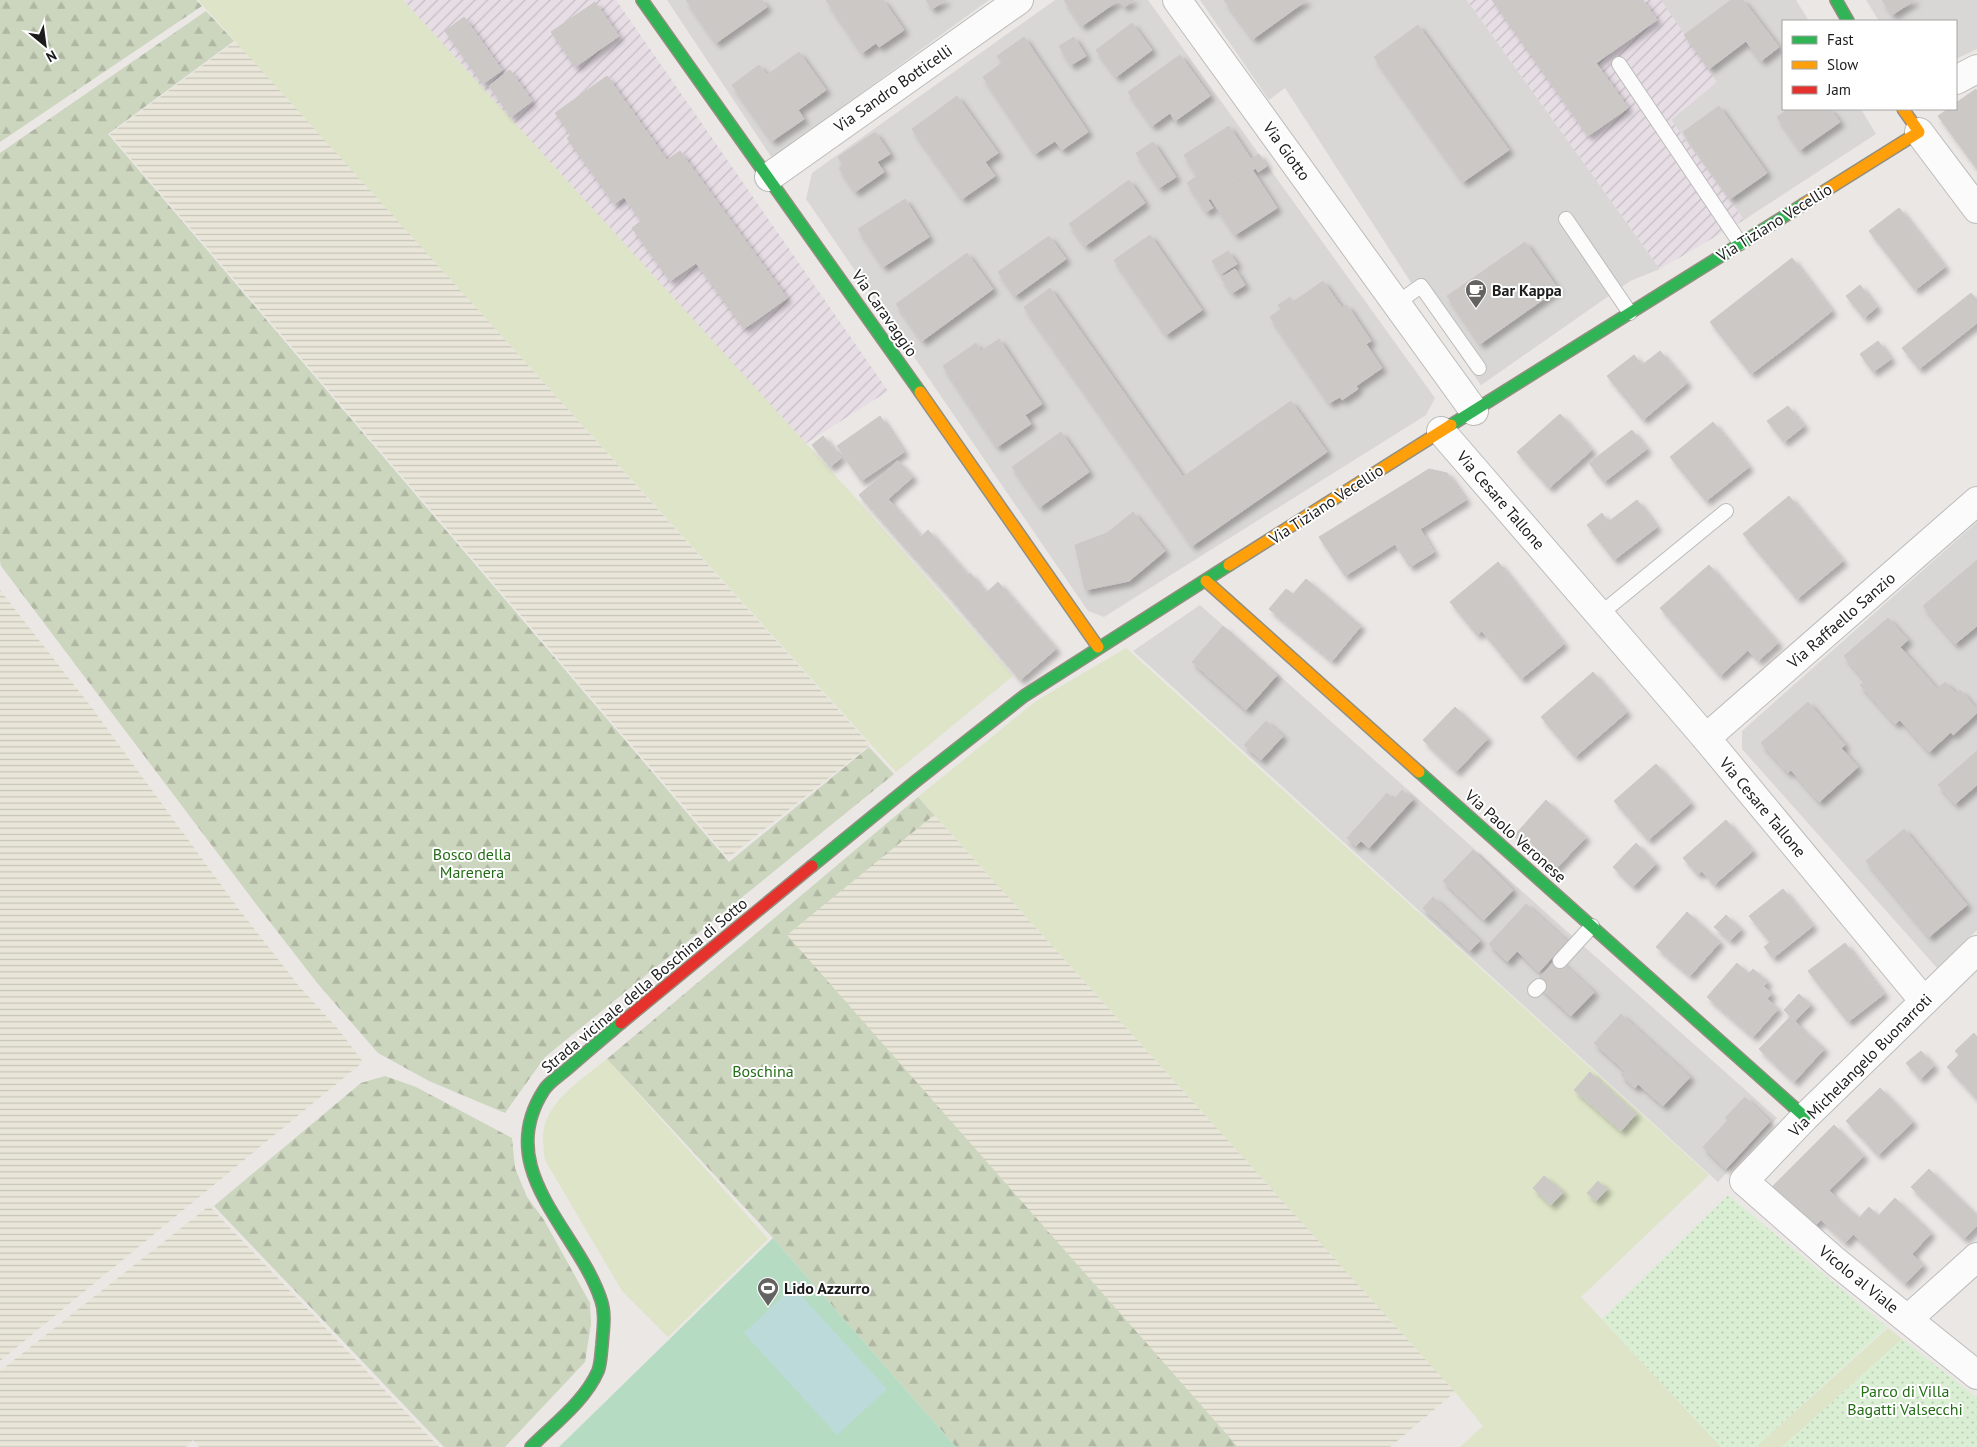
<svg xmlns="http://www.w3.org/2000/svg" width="1977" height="1447" font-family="'PT Sans',sans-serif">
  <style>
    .residential { fill: #d9d7d6 }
    .industrial { fill: url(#industrial-furrows) }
    .religious { fill: #d8d7d6 }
    .farmland { fill: url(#farmland-rules) }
    .grass { fill: #dde4c7 }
    .forest { fill: url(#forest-firs) }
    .park { fill: url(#park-dots) }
    .pitch { fill: #b5dcc2 }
    .water { fill: #bcdada }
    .building { fill: #cbc8c6; stroke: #cdc8c7; filter: url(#shadow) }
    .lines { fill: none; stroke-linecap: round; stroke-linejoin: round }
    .lane-casing { stroke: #bdbcbb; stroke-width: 16 }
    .street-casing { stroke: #bdbcbb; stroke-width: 30 }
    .fast-casing { stroke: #928e7f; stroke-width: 14 }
    .slow-casing { stroke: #928e7f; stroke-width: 14 }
    .jam-casing { stroke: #928e7f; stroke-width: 14 }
    .lane { stroke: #fcfbfb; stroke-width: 14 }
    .street { stroke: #fcfbfb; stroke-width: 28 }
    .fast { stroke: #30b455; stroke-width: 11 }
    .slow { stroke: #ff9f0a; stroke-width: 11 }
    .jam { stroke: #e5322d; stroke-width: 11 }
    .labels { text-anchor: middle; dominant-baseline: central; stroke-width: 4; stroke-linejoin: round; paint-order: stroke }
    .street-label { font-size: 16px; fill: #1c1c1c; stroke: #fff }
    .poi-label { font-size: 16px; font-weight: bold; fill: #1c1c1c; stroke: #fff; text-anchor: start }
    .park-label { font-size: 16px; fill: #246d17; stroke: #fff }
  </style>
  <defs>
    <pattern id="industrial-furrows" width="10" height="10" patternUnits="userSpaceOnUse" patternTransform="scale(1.25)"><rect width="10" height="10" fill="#e7dee5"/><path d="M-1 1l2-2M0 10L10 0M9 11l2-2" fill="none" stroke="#c6bec4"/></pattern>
    <pattern id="farmland-rules" width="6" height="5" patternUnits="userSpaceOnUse" patternTransform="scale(1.25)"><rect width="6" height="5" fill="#e9e6d9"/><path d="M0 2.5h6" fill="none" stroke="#c7c5ba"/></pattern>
    <pattern id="forest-firs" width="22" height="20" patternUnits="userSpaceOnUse" patternTransform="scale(1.25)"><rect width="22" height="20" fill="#ccd5bd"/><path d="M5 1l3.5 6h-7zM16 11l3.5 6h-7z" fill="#afb6a2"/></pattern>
    <pattern id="park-dots" width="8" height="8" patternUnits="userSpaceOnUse" patternTransform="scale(1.25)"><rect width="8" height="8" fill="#d9eed3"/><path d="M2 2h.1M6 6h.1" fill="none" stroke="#baccb5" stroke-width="1.8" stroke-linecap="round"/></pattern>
    <filter id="shadow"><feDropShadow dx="4.5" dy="4.5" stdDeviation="2.5" flood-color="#0004"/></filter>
  </defs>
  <rect width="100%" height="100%" fill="#eae7e5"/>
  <g class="residential">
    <polygon points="667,0 989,0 772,158"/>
    <polygon points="1055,0 1148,0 1435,398 1426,415 1104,617 1088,611 806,199 812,173"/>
    <polygon points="1200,0 1467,0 1660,269 1630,281 1481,385 1419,295 1285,88 1269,100"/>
    <polygon points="1661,0 1796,0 1809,21 1783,21 1783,109 1861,109 1876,134 1744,220 1671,120"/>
    <polygon points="1866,0 1977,0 1977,49 1956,59 1956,21 1879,21"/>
    <polygon points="1977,522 1977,930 1937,968 1742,749 1742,731"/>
    <polygon points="1200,605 1777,1118 1718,1182 1133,651"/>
  </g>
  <g class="industrial">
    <polygon points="403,0 616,0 888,391 805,444"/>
    <polygon points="1467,0 1661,0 1717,82 1671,120 1744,220 1660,269"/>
  </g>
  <polygon class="religious" points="1578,206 1630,281 1481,385 1419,295 1432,285 1477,350 1580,279 1545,228"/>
  <g class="farmland">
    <polygon points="236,41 870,745 728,858 110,134"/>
    <polygon points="0,590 92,708 238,908 299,986 339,1030 363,1062 0,1361"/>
    <polygon points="934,815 1455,1392 1390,1447 1238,1447 786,935"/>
    <polygon points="209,1206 439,1447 199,1447 193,1440 186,1447 0,1447 0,1371"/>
  </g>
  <g class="grass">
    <polygon points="198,0 403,0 852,494 1013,676 896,772"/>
    <polygon points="1126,648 1709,1175 1581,1297 1721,1447 1460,1447 1483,1426 1455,1392 918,797 1036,701"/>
    <path d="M 607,1059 L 768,1239 L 668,1337 L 622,1291 L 545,1160 C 544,1152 543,1144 543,1136 C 545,1101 583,1079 607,1059 Z"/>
    <polygon points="1888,1328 1902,1339 1782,1447 1756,1447"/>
  </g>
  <g class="forest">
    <polygon points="0,0 196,0 202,6 0,142"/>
    <polygon points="206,11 234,41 108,134 729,862 869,747 894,774 545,1057 505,1113 429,1081 378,1053 318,984 259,908 1,566 0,561 0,153"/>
    <polygon points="918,797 934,815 787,935 1238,1447 956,1447 773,1238 607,1059"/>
    <polygon points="385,1076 416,1087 512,1138 515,1168 527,1197 544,1220 590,1303 591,1324 585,1362 505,1447 444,1447 214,1206 361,1083"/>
  </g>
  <g class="park">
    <polygon points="1728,1195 1887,1327 1756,1447 1721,1447 1602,1319"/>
    <polygon points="1902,1339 1977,1398 1977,1447 1782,1447"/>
  </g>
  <polygon class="pitch" points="773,1238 956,1447 559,1447"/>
  <polygon class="water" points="793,1287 887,1389 837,1435 744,1333"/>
  <g class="building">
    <polygon points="686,0 762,0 767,7 716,43"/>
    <polygon points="826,0 883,0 904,30 879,47 876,43 862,53"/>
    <polygon points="926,0 946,0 932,9"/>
    <polygon points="1064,0 1119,0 1082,26"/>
    <polygon points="1119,0 1134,0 1124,7"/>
    <polygon points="1224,0 1307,0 1253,39"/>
    <polygon points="1492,0 1643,0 1657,20 1596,63 1606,77 1566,105"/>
    <polygon points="1731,0 1743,0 1779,47 1761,61 1746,41 1709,69 1684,35"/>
    <polygon points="1882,0 1915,0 1892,15"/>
    <polygon points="595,2 619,36 575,67 551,32"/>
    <polygon points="464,17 502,70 483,84 445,31"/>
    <polygon points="1132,23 1152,50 1116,77 1096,50"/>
    <polygon points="1418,25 1509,150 1463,182 1374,57"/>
    <polygon points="1024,37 1088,132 1062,150 1055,141 1035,154 983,77 1002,63 997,56"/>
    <polygon points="1074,37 1086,56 1071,65 1059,46"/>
    <polygon points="799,52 826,90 798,110 804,119 772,141 732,85 759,65 767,75"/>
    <polygon points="1180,55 1210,96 1175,121 1170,113 1152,126 1128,92"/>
    <polygon points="510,70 532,101 511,117 489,86"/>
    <polygon points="607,76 667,160 680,151 787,298 744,329 696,263 670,281 632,228 641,221 624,197 614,204 567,138 571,135 555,113"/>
    <polygon points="1606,77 1628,108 1588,136 1566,105"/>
    <polygon points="1976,89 1977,91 1977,169 1938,116 1948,109 1956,109 1956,103"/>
    <polygon points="957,96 998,153 985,162 995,176 962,199 912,129"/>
    <polygon points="1719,106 1767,173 1730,199 1683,132"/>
    <polygon points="1788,109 1830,109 1840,122 1800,150 1777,117"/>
    <polygon points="1229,126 1251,159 1259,154 1267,166 1258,172 1256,168 1208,200 1213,208 1206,212 1187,183 1197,176 1184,155"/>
    <polygon points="875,132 890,154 877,162 884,172 855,192 839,168 843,165 838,157"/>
    <polygon points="1153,142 1176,177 1159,188 1136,153"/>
    <polygon points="1253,171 1277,208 1235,235 1211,199"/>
    <polygon points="1129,180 1145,203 1085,246 1069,224"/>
    <polygon points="905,199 929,237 883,267 858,229"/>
    <polygon points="1899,208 1945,267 1915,290 1869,231"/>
    <polygon points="1150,235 1202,310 1166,335 1114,260"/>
    <polygon points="1049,236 1066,259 1015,296 998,272"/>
    <polygon points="1525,242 1558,289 1480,344 1447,296"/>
    <polygon points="1228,251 1237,264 1221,274 1212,261"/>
    <polygon points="967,253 993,289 922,341 896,304"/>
    <polygon points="1792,258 1832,311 1792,343 1751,290"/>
    <polygon points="1235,269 1245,285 1232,293 1221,278"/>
    <polygon points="1323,281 1342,308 1347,305 1371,341 1366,344 1382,368 1356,386 1358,389 1342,400 1340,397 1329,403 1270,317 1281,309 1278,305 1290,297 1293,302"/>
    <polygon points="1860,285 1877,307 1864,318 1846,296"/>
    <polygon points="1050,288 1183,477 1157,495 1024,307"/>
    <polygon points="1751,290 1792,343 1751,374 1710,322"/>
    <polygon points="1971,293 1977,300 1977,323 1919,369 1902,348"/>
    <polygon points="999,339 1042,404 1025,415 1031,424 997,447 943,366 976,343 981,351"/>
    <polygon points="1878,341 1891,359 1873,372 1860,354"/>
    <polygon points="1660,351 1687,383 1643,420 1607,376 1634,355 1642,365"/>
    <polygon points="1291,401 1327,452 1192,546 1157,495"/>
    <polygon points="1788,406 1804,426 1784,442 1767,421"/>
    <polygon points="1560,414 1592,450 1549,488 1517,452"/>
    <polygon points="880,416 904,452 861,481 837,446"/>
    <polygon points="1713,422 1749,467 1706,501 1670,457"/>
    <polygon points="1632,430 1647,449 1604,482 1589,463"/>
    <polygon points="1061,432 1089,472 1040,507 1012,467"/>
    <polygon points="823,436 841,458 830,467 812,445"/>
    <polygon points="898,461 913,477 888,499 921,537 907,550 859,495"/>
    <polygon points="1429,469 1447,473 1466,500 1420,529 1434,552 1410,567 1395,544 1345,576 1319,537"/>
    <polygon points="1789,496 1843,561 1797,599 1743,534"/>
    <polygon points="1637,500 1657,527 1614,560 1587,525 1602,513 1608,522"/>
    <polygon points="1133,512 1165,551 1129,581 1085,590 1075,545 1107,533"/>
    <polygon points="928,530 967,574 946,593 907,550"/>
    <polygon points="1977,560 1977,626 1955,644 1923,606"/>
    <polygon points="1498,562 1564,644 1521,679 1482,631 1477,635 1450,602"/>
    <polygon points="1709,565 1778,643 1758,661 1748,650 1720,676 1660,608"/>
    <polygon points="970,573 986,593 998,582 1056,649 1020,680 946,593"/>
    <polygon points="1306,579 1361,626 1332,661 1269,609 1286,589 1293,594"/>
    <polygon points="1888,618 1908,640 1900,647 1937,689 1945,682 1956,694 1960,690 1977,709 1977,713 1953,735 1951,732 1929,752 1900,720 1895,724 1860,685 1865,681 1844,656"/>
    <polygon points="1223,626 1277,675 1246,710 1192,662"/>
    <polygon points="1593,672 1627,712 1575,757 1541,717"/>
    <polygon points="1808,702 1845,745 1841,748 1858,767 1819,802 1791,770 1788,773 1761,743"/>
    <polygon points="1455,707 1488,738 1456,772 1423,740"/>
    <polygon points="1266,721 1283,736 1261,760 1244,745"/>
    <polygon points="1977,751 1977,785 1955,804 1938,785"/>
    <polygon points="1656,764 1691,803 1648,840 1614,801"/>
    <polygon points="1402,790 1413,799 1369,848 1361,841 1356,846 1347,838 1387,793 1394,800"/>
    <polygon points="1546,800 1586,837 1553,872 1514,836"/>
    <polygon points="1726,820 1753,851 1714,885 1702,871 1698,875 1683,858"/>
    <polygon points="1904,829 1967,905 1929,937 1866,861"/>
    <polygon points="1636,843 1656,864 1633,887 1613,867"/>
    <polygon points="1473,850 1513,890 1484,920 1443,881"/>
    <polygon points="1783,889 1813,926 1773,958 1764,947 1770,942 1749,916"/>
    <polygon points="1433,897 1480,941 1470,951 1423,908"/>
    <polygon points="1526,904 1567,941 1539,972 1517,951 1507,962 1489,944"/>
    <polygon points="1687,912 1720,942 1690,976 1656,947"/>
    <polygon points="1726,915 1741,929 1730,941 1714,927"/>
    <polygon points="1845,943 1884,994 1848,1022 1808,971"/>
    <polygon points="1557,958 1594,992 1571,1016 1535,983"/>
    <polygon points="1737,963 1748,974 1753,969 1768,982 1763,986 1772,994 1767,999 1778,1009 1753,1037 1707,997"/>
    <polygon points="1799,994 1811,1005 1795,1021 1784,1010"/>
    <polygon points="1621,1014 1690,1077 1663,1106 1638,1084 1635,1088 1621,1075 1625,1071 1594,1043"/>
    <polygon points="1790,1017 1824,1049 1794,1082 1759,1049"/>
    <polygon points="1974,1033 1977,1037 1977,1099 1947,1067 1959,1055 1955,1051"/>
    <polygon points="1921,1051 1934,1066 1920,1079 1906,1063"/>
    <polygon points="1590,1072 1636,1114 1621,1131 1574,1090"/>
    <polygon points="1880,1088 1913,1122 1878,1155 1846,1121"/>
    <polygon points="1745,1097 1770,1121 1726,1169 1703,1147 1728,1120 1725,1118"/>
    <polygon points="1834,1125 1864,1156 1829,1190 1840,1201 1807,1234 1799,1214 1772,1187"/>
    <polygon points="1929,1169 1977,1216 1977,1226 1964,1239 1911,1187"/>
    <polygon points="1544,1176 1563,1192 1551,1205 1533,1188"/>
    <polygon points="1598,1181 1607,1189 1596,1201 1587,1193"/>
    <polygon points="1895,1198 1931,1233 1912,1254 1923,1265 1905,1284 1853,1234 1845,1243 1821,1220 1840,1201 1859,1218 1869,1207 1878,1216"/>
  </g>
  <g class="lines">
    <g class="lane-casing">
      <g id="lane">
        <polyline points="1619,64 1740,243"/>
        <polyline points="1566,219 1630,313"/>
        <polyline points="1397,303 1421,286 1479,368"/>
        <polyline points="1599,615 1726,511"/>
        <polyline points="1560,961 1592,926"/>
        <polyline points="1535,990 1539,986"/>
      </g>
    </g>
    <g class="street-casing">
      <g id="street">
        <polyline points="1177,0 1474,411"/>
        <polyline points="1956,80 1977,69"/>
        <polyline points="1919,132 1977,209"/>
        <polyline points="769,177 1019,0"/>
        <polyline points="1441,431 1706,738 1924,1001"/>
        <polyline points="1706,738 1977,501"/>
        <polyline points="1977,950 1805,1117 1744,1181 1835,1261 1977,1375"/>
        <polyline points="1908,1319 1977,1257"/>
      </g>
    </g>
    <g class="fast-casing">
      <g id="fast">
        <polyline points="642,0 920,392"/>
        <polyline points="1836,0 1848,21"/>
        <polyline points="1451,425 1804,204"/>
        <polyline points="1419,772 1805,1117"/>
        <polyline points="812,866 916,781 1024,696 1229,565"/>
        <path d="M 531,1447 C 554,1424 585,1401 598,1371 C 601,1363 601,1353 602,1345 C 603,1330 606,1314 601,1300 C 578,1230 492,1170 544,1090 C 549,1082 559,1076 566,1070 C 584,1054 602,1039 621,1023"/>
      </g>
    </g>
    <g class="slow-casing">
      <g id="slow">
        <polyline points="1804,204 1919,132 1903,109"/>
        <polyline points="920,392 1098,647"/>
        <polyline points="1229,565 1451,425"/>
        <polyline points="1206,581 1419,772"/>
      </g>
    </g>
    <g class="jam-casing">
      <polyline id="jam" points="621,1023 812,866"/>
    </g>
    <use href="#lane" class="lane"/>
    <use href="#street" class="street"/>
    <use href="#fast" class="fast"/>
    <use href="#slow" class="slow"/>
    <use href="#jam" class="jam"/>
  </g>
  <defs>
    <g id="cafe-pin" transform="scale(1.125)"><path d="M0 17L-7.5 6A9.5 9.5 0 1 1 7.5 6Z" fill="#646362" stroke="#fff"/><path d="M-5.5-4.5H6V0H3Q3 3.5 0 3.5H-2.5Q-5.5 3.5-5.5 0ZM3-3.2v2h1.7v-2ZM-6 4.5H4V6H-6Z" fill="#fff"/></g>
    <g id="stadium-pin" transform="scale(1.125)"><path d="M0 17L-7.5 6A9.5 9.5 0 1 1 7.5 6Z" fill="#646362" stroke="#fff"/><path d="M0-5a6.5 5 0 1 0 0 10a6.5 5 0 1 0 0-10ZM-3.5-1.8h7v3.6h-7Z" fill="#fff"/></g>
  </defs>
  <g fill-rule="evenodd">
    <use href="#cafe-pin" x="1476" y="290"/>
    <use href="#stadium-pin" x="768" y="1288"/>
  </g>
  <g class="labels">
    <g class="street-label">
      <text transform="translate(893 88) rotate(-35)">Via Sandro Botticelli</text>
      <text transform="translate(1287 151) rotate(54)">Via Giotto</text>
      <text transform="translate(1774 222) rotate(-32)">Via Tiziano Vecellio</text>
      <text transform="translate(885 313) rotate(55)">Via Caravaggio</text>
      <text transform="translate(1501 500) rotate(49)">Via Cesare Tallone</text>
      <text transform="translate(1326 504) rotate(-33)">Via Tiziano Vecellio</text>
      <text transform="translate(1841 620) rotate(-41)">Via Raffaello Sanzio</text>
      <text transform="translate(1763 807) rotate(50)">Via Cesare Tallone</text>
      <text transform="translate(1516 836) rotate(42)">Via Paolo Veronese</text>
      <text transform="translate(644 985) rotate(-40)">Strada vicinale della Boschina di Sotto</text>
      <text transform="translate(1860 1065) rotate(-45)">Via Michelangelo Buonarroti</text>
      <text transform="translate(1859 1279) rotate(39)">Vicolo al Viale</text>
    </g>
    <g class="poi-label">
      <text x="1492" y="290">Bar Kappa</text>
      <text x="784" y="1288">Lido Azzurro</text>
    </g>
    <g class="park-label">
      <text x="472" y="854">Bosco della<tspan x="472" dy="18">Marenera</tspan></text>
      <text x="763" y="1071">Boschina</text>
      <text x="1905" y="1391">Parco di Villa<tspan x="1905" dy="18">Bagatti Valsecchi</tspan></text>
    </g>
  </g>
  <rect x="1782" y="20" width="175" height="90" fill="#ffffff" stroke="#a4a4a4"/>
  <rect x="1792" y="36" width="25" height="8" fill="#30b455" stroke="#a4a4a4"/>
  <text x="1827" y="45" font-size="15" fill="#1c1c1c">Fast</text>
  <rect x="1792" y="61" width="25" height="8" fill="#ff9f0a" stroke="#a4a4a4"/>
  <text x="1827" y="70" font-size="15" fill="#1c1c1c">Slow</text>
  <rect x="1792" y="86" width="25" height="8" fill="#e5322d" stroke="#a4a4a4"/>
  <text x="1827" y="95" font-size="15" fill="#1c1c1c">Jam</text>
  <g transform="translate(45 45) rotate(151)" stroke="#ffffff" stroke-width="4" paint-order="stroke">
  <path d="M0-4L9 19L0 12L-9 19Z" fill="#1c1c1c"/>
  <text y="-8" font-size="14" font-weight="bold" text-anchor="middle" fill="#1c1c1c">N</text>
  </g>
</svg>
